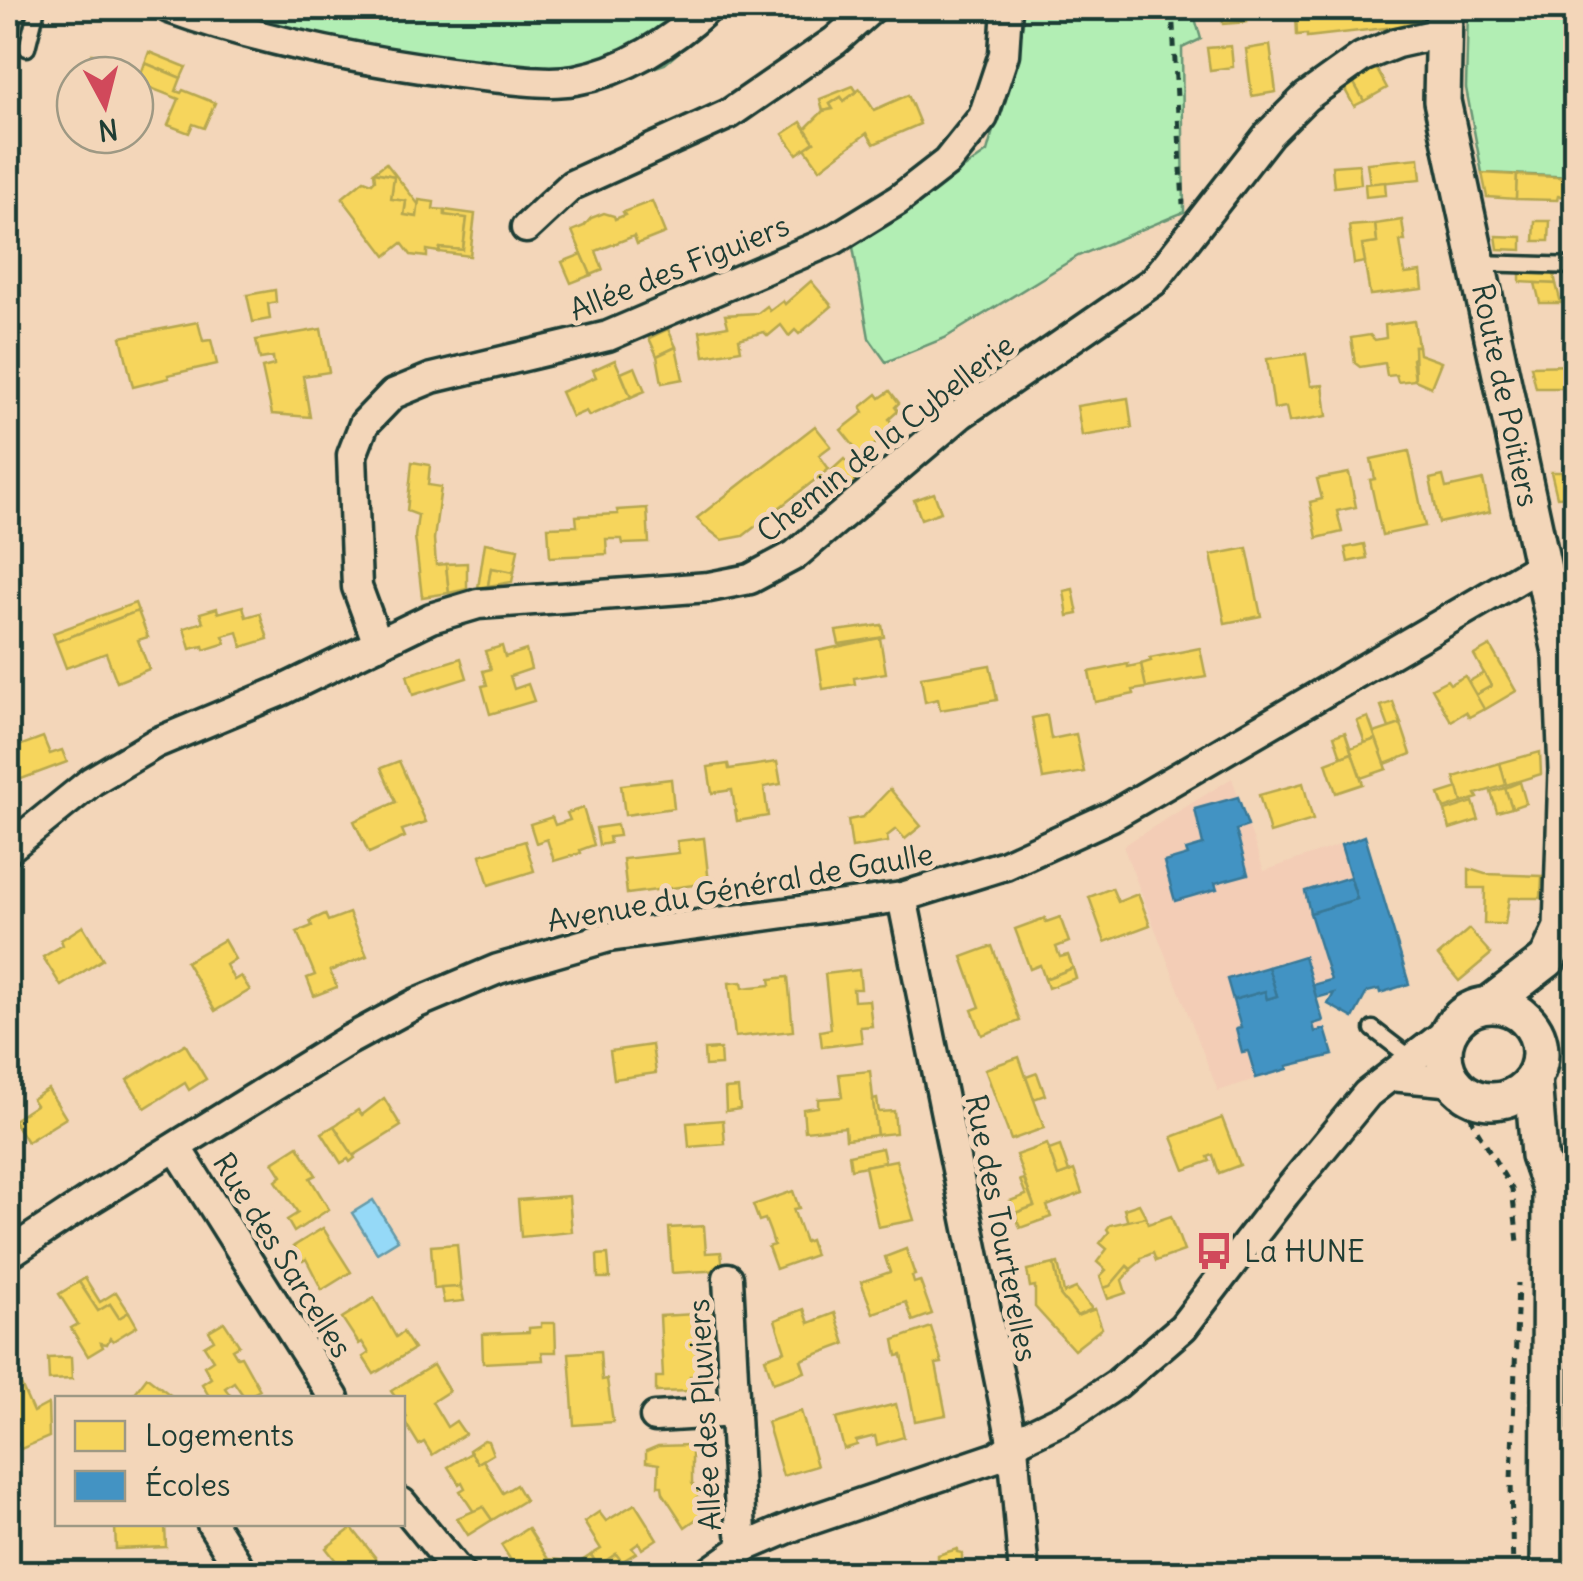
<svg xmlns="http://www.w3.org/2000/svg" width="1583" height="1581" font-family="Delius,sans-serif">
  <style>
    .built { fill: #f3cdb6 }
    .green { fill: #b2eeb4; stroke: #689674; stroke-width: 2.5 }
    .water { fill: #95d9f7; stroke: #669ba9; stroke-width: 2.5 }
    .homes { fill: #f6d55c; stroke: #b6a750; stroke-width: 2.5 }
    .schools { fill: #4393c3; stroke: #387998; stroke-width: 2.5 }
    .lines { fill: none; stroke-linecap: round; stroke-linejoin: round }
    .service-casing { stroke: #1f3d34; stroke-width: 21 }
    .minor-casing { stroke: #1f3d34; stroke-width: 35 }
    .tertiary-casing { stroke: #1f3d34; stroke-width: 42 }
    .path { stroke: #1f3d34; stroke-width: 5; stroke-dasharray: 8 8; stroke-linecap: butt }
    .service { stroke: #f3d6b9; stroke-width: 14 }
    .minor { stroke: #f3d6b9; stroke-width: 28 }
    .tertiary { stroke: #f3d6b9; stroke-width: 35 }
    .labels { text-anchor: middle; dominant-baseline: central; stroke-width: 10; stroke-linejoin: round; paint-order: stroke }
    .street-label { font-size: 30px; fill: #1f3d34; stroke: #f3d6b9 }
    .poi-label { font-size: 30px; fill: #1f3d34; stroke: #f3d6b9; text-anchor: start }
  </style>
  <rect width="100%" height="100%" fill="#f3d6b9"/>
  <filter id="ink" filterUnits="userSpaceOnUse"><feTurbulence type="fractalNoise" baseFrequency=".01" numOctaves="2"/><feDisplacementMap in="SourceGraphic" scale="20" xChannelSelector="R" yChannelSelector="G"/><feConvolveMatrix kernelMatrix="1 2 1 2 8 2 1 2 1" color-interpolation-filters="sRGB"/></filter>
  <g filter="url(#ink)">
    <polygon class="built" points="1232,778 1264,871 1365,836 1409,984 1380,993 1378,989 1367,992 1353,1018 1328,1004 1333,993 1317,998 1333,1055 1288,1066 1288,1069 1218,1091 1123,846"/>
    <g class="green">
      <polygon points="124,8 731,8 665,64 582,93 487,93 329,62"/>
      <polygon points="1021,8 1192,8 1201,39 1182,48 1184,212 1078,256 945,338 886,362 869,338 853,247 987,152 1023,24"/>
      <polygon points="1468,8 1575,8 1575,177 1482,173 1466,88"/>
    </g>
    <polygon class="water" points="373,1200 398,1240 377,1253 352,1213"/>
    <g class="homes">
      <polygon points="1221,8 1245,8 1247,22 1223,24"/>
      <polygon points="1343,8 1422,8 1421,24 1307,37 1307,34 1297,35 1296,13"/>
      <polygon points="1270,45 1276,92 1252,96 1246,49"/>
      <polygon points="1231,46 1233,67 1210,70 1207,48"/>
      <polygon points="149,52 186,67 181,78 145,63"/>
      <polygon points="92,54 141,74 145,63 181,78 176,91 181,93 183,90 215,103 204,128 193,124 189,133 168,125 179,99 146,86 141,99 135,97 135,75 83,75"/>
      <polygon points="1375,66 1387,88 1364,101 1352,80"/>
      <polygon points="1352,80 1364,101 1354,106 1343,86"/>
      <polygon points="853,86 857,92 844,101 841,97 830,104 833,109 823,111 820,99"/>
      <polygon points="860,89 874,110 908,95 920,124 874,144 867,133 820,169 805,148 814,142 805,129 823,111 833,109 830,104 841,97 844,101"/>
      <polygon points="801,122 814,142 797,154 783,134"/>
      <polygon points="1419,158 1421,179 1370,184 1367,163"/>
      <polygon points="386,163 419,205 417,217 404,215 406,201 391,199 394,176 374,172"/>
      <polygon points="1359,164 1361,184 1334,187 1332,166"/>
      <polygon points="374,172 394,176 391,199 406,201 404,215 417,217 419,200 434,202 433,209 445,210 445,215 467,218 463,250 440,248 439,252 427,250 427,257 411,255 402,243 386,256 342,198 364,180 372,183 375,180"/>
      <polygon points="1482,173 1517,175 1516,199 1487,197"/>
      <polygon points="1517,175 1576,178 1576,197 1558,196 1557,200 1516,199"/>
      <polygon points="1385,182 1386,195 1366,197 1365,184"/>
      <polygon points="652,201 665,233 637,244 634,236 596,251 603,270 591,275 572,231 584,226 591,218 604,213 614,216 615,219 625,215 623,212"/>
      <polygon points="445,210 475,214 470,256 439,252 440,248 463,250 467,218 445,215"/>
      <polygon points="1402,220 1405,241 1400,241 1405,274 1421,272 1423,289 1370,295 1362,245 1377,243 1375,224"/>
      <polygon points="1535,221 1550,221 1549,241 1534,241"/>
      <polygon points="1375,224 1377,243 1362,245 1365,262 1354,264 1349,226"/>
      <polygon points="1496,236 1522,237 1522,250 1498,249"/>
      <polygon points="582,254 591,275 571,283 562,262"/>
      <polygon points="1520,273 1554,274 1556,284 1520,282"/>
      <polygon points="811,281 832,306 799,334 795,330 789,336 781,325 768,336 764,332 739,339 741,350 704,356 700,331 728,326 725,315 758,313 767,306 770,311 783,301 785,304"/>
      <polygon points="1535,283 1556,284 1561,303 1540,303"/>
      <polygon points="275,290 276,302 268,304 270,319 253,322 247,295"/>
      <polygon points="1414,321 1418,346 1414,346 1415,357 1412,359 1415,380 1398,382 1396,375 1387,376 1385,363 1360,367 1355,363 1351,338 1370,335 1375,340 1386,338 1385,325"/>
      <polygon points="198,322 203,341 211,340 217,364 168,375 169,378 133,387 121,337"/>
      <polygon points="321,329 329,372 303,376 310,417 272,414 262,368 274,365 273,357 260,359 256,340"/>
      <polygon points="668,329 676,347 657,356 649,338"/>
      <polygon points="1414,346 1418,346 1419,354 1441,362 1431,387 1415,380"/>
      <polygon points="676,347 683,379 662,383 657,356"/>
      <polygon points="1306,354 1311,386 1323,385 1327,416 1289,422 1286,407 1274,409 1267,359"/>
      <polygon points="615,360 631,397 589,416 586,411 572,417 561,392 596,377 593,370"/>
      <polygon points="1576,365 1576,388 1536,388 1531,366"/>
      <polygon points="635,367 645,391 631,397 621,373"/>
      <polygon points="890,391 899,403 895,407 898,411 889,419 893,425 884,432 887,435 861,455 841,430 864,412 861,407 877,394 880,398"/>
      <polygon points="1128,398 1132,428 1082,436 1077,406"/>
      <polygon points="815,426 831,446 819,455 829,469 743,536 722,540 704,526 697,518"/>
      <polygon points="1409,451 1425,526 1382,535 1370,480 1375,479 1371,459"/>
      <polygon points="844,459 861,477 849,487 832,470"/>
      <polygon points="412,462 430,465 428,485 441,487 434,539 436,565 446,564 449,593 422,597 415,537 418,515 407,511"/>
      <polygon points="1551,472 1576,472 1576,496 1557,497"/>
      <polygon points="1349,473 1356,507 1337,511 1342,532 1317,538 1310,502 1322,499 1317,479"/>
      <polygon points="1443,476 1446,488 1483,480 1490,512 1439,523 1430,479"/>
      <polygon points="934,493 941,512 921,519 914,500"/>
      <polygon points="647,508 649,543 623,544 622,539 606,539 607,554 550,557 548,527 577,526 576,516 618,514 617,510"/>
      <polygon points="485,543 518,549 514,572 491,568 488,586 478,588"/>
      <polygon points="1364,544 1367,558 1348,562 1345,548"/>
      <polygon points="1247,548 1261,616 1225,623 1211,555"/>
      <polygon points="467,563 467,589 449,593 446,564"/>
      <polygon points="491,568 514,572 512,582 488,586"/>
      <polygon points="1073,589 1078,614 1068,616 1064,591"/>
      <polygon points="135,603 138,611 56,642 53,633"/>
      <polygon points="243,606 246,617 260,613 268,639 242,647 238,632 223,636 226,643 204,650 203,646 190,649 184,628 203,622 200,613 217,608 218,613"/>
      <polygon points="138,611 148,637 138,640 149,669 117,682 106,653 66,668 56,642"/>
      <polygon points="882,625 884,637 839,644 836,631"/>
      <polygon points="880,638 886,673 854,678 855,684 823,689 817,651"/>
      <polygon points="502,646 505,657 526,650 531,669 510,676 514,689 528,684 534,701 490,714 482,686 487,685 483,671 491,669 485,651"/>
      <polygon points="1490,646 1516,691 1484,710 1475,695 1491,686 1474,655"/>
      <polygon points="1200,648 1206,677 1146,688 1141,664 1151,661 1150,658"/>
      <polygon points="461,658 467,678 413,695 407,675"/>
      <polygon points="1128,664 1128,667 1141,664 1146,688 1133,690 1134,694 1095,702 1089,672"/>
      <polygon points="990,665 997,700 940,710 938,699 925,702 921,677"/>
      <polygon points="1484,673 1491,686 1475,695 1468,682"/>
      <polygon points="1465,676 1484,709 1469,717 1466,712 1451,721 1432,688 1447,680 1450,684"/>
      <polygon points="1393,702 1401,724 1389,728 1381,706"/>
      <polygon points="1047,715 1051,739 1076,734 1084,772 1043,779 1032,718"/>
      <polygon points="1368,717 1376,739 1365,743 1357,721"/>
      <polygon points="1401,724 1411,754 1385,764 1374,733"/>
      <polygon points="1345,732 1352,753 1341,757 1334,736"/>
      <polygon points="43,737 50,754 62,750 67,762 8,784 8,750"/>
      <polygon points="1376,739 1387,769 1361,778 1350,748"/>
      <polygon points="1540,752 1541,774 1506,785 1500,763"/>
      <polygon points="1352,753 1363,784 1336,793 1326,763"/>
      <polygon points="399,761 426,822 402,830 405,837 369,853 354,821 396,802 381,768"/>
      <polygon points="777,762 781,784 764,787 768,816 737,821 732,790 712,793 708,767 728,764 729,769"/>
      <polygon points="1500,763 1506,785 1476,794 1478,798 1462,803 1454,777"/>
      <polygon points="671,779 674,808 625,815 621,785"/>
      <polygon points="1520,782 1526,803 1512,808 1505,788"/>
      <polygon points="1303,783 1313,820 1270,833 1259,795"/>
      <polygon points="1458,788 1462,803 1444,809 1439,794"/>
      <polygon points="1505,788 1512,808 1497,812 1491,792"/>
      <polygon points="890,789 921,826 905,839 896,829 887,836 888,842 852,848 848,820 863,817"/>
      <polygon points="1473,802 1479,820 1450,829 1445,811"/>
      <polygon points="583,808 594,845 580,850 581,853 554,861 547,839 536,843 530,824 552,817 555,825 570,820 567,813"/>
      <polygon points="617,825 619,836 609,837 610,843 599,845 596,828"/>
      <polygon points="704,838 709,883 627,894 623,859 679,853 677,841"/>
      <polygon points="525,841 534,871 489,885 480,855"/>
      <polygon points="1469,869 1485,874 1542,876 1541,898 1509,898 1505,924 1484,924 1485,888 1469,888"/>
      <polygon points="1112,888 1118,902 1138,894 1150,925 1105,942 1089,897"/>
      <polygon points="349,913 367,956 330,971 337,987 314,996 307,978 315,975 297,932 312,926 310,921 325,914 328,921"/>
      <polygon points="1060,917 1069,942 1056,947 1060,957 1068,955 1073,968 1045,979 1040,965 1030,969 1015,929 1045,918 1046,922"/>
      <polygon points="83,926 103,959 61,986 43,957 63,945 61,940"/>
      <polygon points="1469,929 1491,954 1459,981 1438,956"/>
      <polygon points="224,940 235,959 226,965 234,980 241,976 250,990 215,1011 186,962"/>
      <polygon points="992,946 1020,1021 982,1035 972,1010 980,1007 962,957"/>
      <polygon points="1073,968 1076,978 1048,988 1045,979"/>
      <polygon points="859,970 861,989 853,989 854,1001 869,1000 872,1026 860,1027 862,1042 822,1047 820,1031 831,1029 825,974"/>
      <polygon points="788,977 793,1031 735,1037 729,983 742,982 743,988 771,985 770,979"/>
      <polygon points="185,1044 206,1079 189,1090 185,1083 145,1108 127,1080"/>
      <polygon points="652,1045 656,1073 614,1079 610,1051"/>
      <polygon points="720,1049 721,1065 705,1066 704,1050"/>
      <polygon points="1019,1057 1044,1128 1011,1140 985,1069"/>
      <polygon points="870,1071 877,1135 846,1139 845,1127 805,1131 803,1109 818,1107 818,1099 842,1097 839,1074"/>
      <polygon points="1037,1073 1045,1095 1034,1099 1026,1077"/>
      <polygon points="738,1088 740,1109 726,1111 725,1089"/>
      <polygon points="48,1089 66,1118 27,1142 13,1120 36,1105 32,1099"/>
      <polygon points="384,1098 401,1126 353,1156 334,1126 358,1110 362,1115"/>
      <polygon points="877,1099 879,1112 894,1111 896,1133 877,1135 873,1100"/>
      <polygon points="1222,1118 1240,1165 1219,1173 1213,1155 1208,1157 1210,1161 1185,1170 1172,1137"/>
      <polygon points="723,1120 725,1144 689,1147 687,1123"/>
      <polygon points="334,1126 355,1158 350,1162 348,1159 341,1163 322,1133"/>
      <polygon points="1047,1144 1058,1176 1074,1170 1082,1193 1047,1206 1051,1217 1020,1228 1015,1213 1034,1206 1016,1155"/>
      <polygon points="298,1146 316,1175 310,1178 329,1209 294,1232 287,1220 298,1213 276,1181 282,1176 273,1162"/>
      <polygon points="1060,1146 1069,1172 1058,1176 1049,1150"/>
      <polygon points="882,1148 885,1162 851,1169 849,1155"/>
      <polygon points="896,1160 914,1220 878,1227 865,1166"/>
      <polygon points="1024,1179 1034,1206 1015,1213 1010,1201 1026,1195 1020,1180"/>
      <polygon points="793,1191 799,1208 793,1209 805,1242 810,1240 815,1255 776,1269 768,1247 774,1245 770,1232 765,1219 759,1221 753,1205"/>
      <polygon points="569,1196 572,1232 521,1237 518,1200"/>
      <polygon points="1139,1204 1146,1217 1128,1223 1124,1209"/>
      <polygon points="1171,1216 1184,1251 1156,1261 1153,1253 1141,1258 1141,1261 1131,1269 1127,1266 1110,1286 1104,1288 1100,1276 1106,1270 1097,1262 1107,1249 1100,1243 1109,1232 1107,1229 1110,1225 1146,1217 1148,1224"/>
      <polygon points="704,1226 706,1253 721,1252 723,1270 672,1273 669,1228"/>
      <polygon points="323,1228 351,1272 322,1290 306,1259 303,1261 294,1246"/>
      <polygon points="457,1244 461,1287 434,1289 431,1246"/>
      <polygon points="906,1249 915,1275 912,1276 914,1283 920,1281 932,1314 913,1321 906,1302 873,1313 861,1282 890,1272 885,1257"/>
      <polygon points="608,1254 610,1278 598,1278 597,1255"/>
      <polygon points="1058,1263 1064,1293 1076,1288 1092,1309 1077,1316 1060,1295 1054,1264"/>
      <polygon points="1054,1264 1060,1295 1077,1316 1095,1309 1102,1328 1074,1350 1035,1307 1035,1286 1030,1287 1027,1270"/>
      <polygon points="1127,1266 1131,1270 1122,1280 1126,1293 1108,1299 1104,1288 1110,1286"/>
      <polygon points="85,1278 100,1302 116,1292 129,1312 119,1318 110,1304 98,1311 79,1282"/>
      <polygon points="79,1282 98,1311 110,1304 119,1318 129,1312 137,1326 113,1341 110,1338 107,1344 101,1343 103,1347 88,1356 71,1328 78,1324 59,1294"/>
      <polygon points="461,1287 464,1301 444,1303 441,1288"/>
      <polygon points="374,1298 396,1337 403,1332 414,1349 374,1374 363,1357 369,1353 362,1342 359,1344 342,1318"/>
      <polygon points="804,1309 809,1323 835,1313 845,1344 801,1360 805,1372 773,1383 765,1358 785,1351 775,1320"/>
      <polygon points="713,1313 714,1339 696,1340 693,1343 696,1348 697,1376 690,1376 691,1391 656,1392 656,1377 663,1377 660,1316"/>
      <polygon points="224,1322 239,1345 232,1349 237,1357 241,1356 260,1390 245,1398 234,1382 225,1388 232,1398 210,1398 202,1384 211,1378 204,1366 213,1360 204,1346 214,1340 209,1331"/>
      <polygon points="541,1323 555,1323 556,1352 542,1352 543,1360 483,1363 482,1334 529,1332 529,1328 541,1327"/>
      <polygon points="931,1327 942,1363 936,1364 946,1415 915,1421 902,1355 897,1356 894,1340"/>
      <polygon points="600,1351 602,1380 607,1379 613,1422 574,1425 569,1353"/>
      <polygon points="71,1357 72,1379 49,1380 48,1358"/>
      <polygon points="433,1365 449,1391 432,1402 447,1427 456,1421 465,1434 432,1455 424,1442 419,1445 403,1419 407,1417 402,1410 402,1398 396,1398 391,1391"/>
      <polygon points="147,1377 173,1397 172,1398 131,1398"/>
      <polygon points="21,1385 33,1412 48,1404 49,1437 21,1449 8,1425 8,1391"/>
      <polygon points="896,1404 904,1437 877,1445 875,1436 856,1441 857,1445 844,1449 836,1419"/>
      <polygon points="801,1411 817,1466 783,1476 767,1422"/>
      <polygon points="484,1440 488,1441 493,1454 478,1463 469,1450"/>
      <polygon points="692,1445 692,1483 700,1495 696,1498 705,1513 685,1527 663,1493 662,1486 658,1486 659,1464 646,1462 646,1451 658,1446"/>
      <polygon points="471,1453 478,1463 483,1460 503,1493 516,1485 525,1500 492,1520 483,1507 474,1512 460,1491 465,1488 462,1482 459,1484 448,1467"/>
      <polygon points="635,1504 657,1539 642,1549 639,1543 632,1548 636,1553 621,1562 616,1554 598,1566 591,1555 601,1549 584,1522 599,1512 606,1521"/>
      <polygon points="483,1507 492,1520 468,1535 457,1518"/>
      <polygon points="123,1524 165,1525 166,1547 116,1549 115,1527 123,1527"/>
      <polygon points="352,1528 379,1562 375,1566 380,1573 389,1567 393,1574 353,1574 347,1565 340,1566 326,1548"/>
      <polygon points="528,1528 548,1559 580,1562 591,1555 603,1574 519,1573 501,1545"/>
      <polygon points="957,1549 957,1552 962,1553 962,1568 970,1568 970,1574 938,1574 938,1555"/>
      <polygon points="616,1554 628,1569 621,1574 603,1574 598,1566"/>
    </g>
    <g class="schools">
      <polygon points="1238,797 1248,826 1236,830 1248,874 1215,883 1217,889 1175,901 1164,862 1188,855 1186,850 1203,845 1195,809"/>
      <polygon points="1365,836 1409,984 1380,993 1379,989 1367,992 1353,1018 1328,1004 1334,993 1316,998 1313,985 1331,980 1310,913 1357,899 1341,845"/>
      <polygon points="1350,877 1357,899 1310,913 1305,891"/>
      <polygon points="1304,956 1323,1021 1313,1024 1315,1032 1325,1029 1333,1055 1287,1066 1288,1069 1256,1078 1248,1051 1242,1052 1236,1029 1241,1028 1233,1000 1265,991 1267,999 1277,996 1268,967"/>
      <polygon points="1268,967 1277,996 1267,999 1265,991 1233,1000 1227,979"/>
    </g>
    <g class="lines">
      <g class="service-casing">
        <g id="service">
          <polyline points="27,48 37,8"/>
          <polyline points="1477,263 1576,266"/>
          <polyline points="1373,1029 1412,1059"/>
        </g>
      </g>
      <g class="minor-casing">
        <g id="minor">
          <path d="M 169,8 C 270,44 377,64 483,76 C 512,79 546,85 575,80 C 625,71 672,41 708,8"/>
          <polyline points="526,228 572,185 729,114 835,41 872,8"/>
          <polyline points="378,644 357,587 352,455 364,424 393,394 432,378 608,336 833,240 898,200 947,162 983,117 1004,54 1007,8"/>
          <polyline points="8,849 92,781 156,743 283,690 431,618 478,604 709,587 750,579 795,555 961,414 1154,281 1269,134 1306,97 1362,57 1397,43 1442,33"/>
          <polyline points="902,897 1013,1446 1024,1574"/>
          <polyline points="1391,1076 1454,1082"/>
          <polyline points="176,1147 334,1398"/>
          <polyline points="8,1254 91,1199 347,1041 417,1003 498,969 609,937 902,897 1005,865 1112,816 1542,565"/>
          <polyline points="728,1278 741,1533 745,1547"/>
          <polyline points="655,1417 735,1412"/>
          <polyline points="402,1503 460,1574"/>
          <polyline points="212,1524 237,1564"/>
          <polyline points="707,1574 745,1547 796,1525 997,1457 1023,1438 1067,1417 1117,1384 1183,1327 1285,1194 1367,1094 1451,1029"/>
        </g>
      </g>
      <g class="tertiary-casing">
        <g id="tertiary">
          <polyline points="1444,8 1442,101 1562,657 1567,770 1562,928 1547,960 1490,1004"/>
          <circle cx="1492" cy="1053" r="48"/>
          <polyline points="1533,1079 1539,1155 1551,1190 1549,1574"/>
        </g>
      </g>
      <g class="path">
        <polyline points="1172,8 1183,204"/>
        <polyline points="1465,1101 1474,1125 1512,1189 1518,1242"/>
        <polyline points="1513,1574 1511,1481 1518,1283"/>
      </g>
      <use href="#service" class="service"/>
      <use href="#minor" class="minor"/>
      <use href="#tertiary" class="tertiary"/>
    </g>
  </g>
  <defs>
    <g id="bus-bare" transform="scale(3)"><path d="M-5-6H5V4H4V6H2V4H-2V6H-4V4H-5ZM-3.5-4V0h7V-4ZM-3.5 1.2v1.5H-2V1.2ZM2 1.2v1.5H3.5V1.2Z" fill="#d1495b" stroke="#f3d6b9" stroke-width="2.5" paint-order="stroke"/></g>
  </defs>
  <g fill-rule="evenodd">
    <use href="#bus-bare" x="1214" y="1251"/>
  </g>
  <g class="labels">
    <g class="street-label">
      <text transform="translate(679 267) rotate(-22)">Allée des Figuiers</text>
      <text transform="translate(1506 395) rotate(78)">Route de Poitiers</text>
      <text transform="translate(885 438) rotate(-38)">Chemin de la Cybellerie</text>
      <text transform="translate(740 887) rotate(-10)">Avenue du Général de Gaulle</text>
      <text transform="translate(1002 1228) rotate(79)">Rue des Tourterelles</text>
      <text transform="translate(283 1255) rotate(58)">Rue des Sarcelles</text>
      <text transform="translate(704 1415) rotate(-93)">Allée des Pluviers</text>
    </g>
    <g class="poi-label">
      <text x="1244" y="1251">La HUNE</text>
    </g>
  </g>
  <rect width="1583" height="1581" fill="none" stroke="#f3d6b9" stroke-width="40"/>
  <rect x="20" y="20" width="1543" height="1541" fill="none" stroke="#1f3d34" stroke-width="4" filter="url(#ink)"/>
  <rect x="55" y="1396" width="350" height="130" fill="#f3d6b9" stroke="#9e9984" stroke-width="2.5"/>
  <rect x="75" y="1421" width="50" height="30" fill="#f6d55c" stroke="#9e9984" stroke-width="2.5"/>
  <text x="145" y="1446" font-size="30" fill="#1f3d34">Logements</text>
  <rect x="75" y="1471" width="50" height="30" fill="#4393c3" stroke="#9e9984" stroke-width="2.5"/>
  <text x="145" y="1496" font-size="30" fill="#1f3d34">Écoles</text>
  <g transform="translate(105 105) rotate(173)"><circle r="48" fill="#f3d6b9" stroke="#9e9984" stroke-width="2.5"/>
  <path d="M0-8L18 38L0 25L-18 38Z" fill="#d1495b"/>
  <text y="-15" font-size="28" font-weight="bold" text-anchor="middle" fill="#1f3d34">N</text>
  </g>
</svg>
